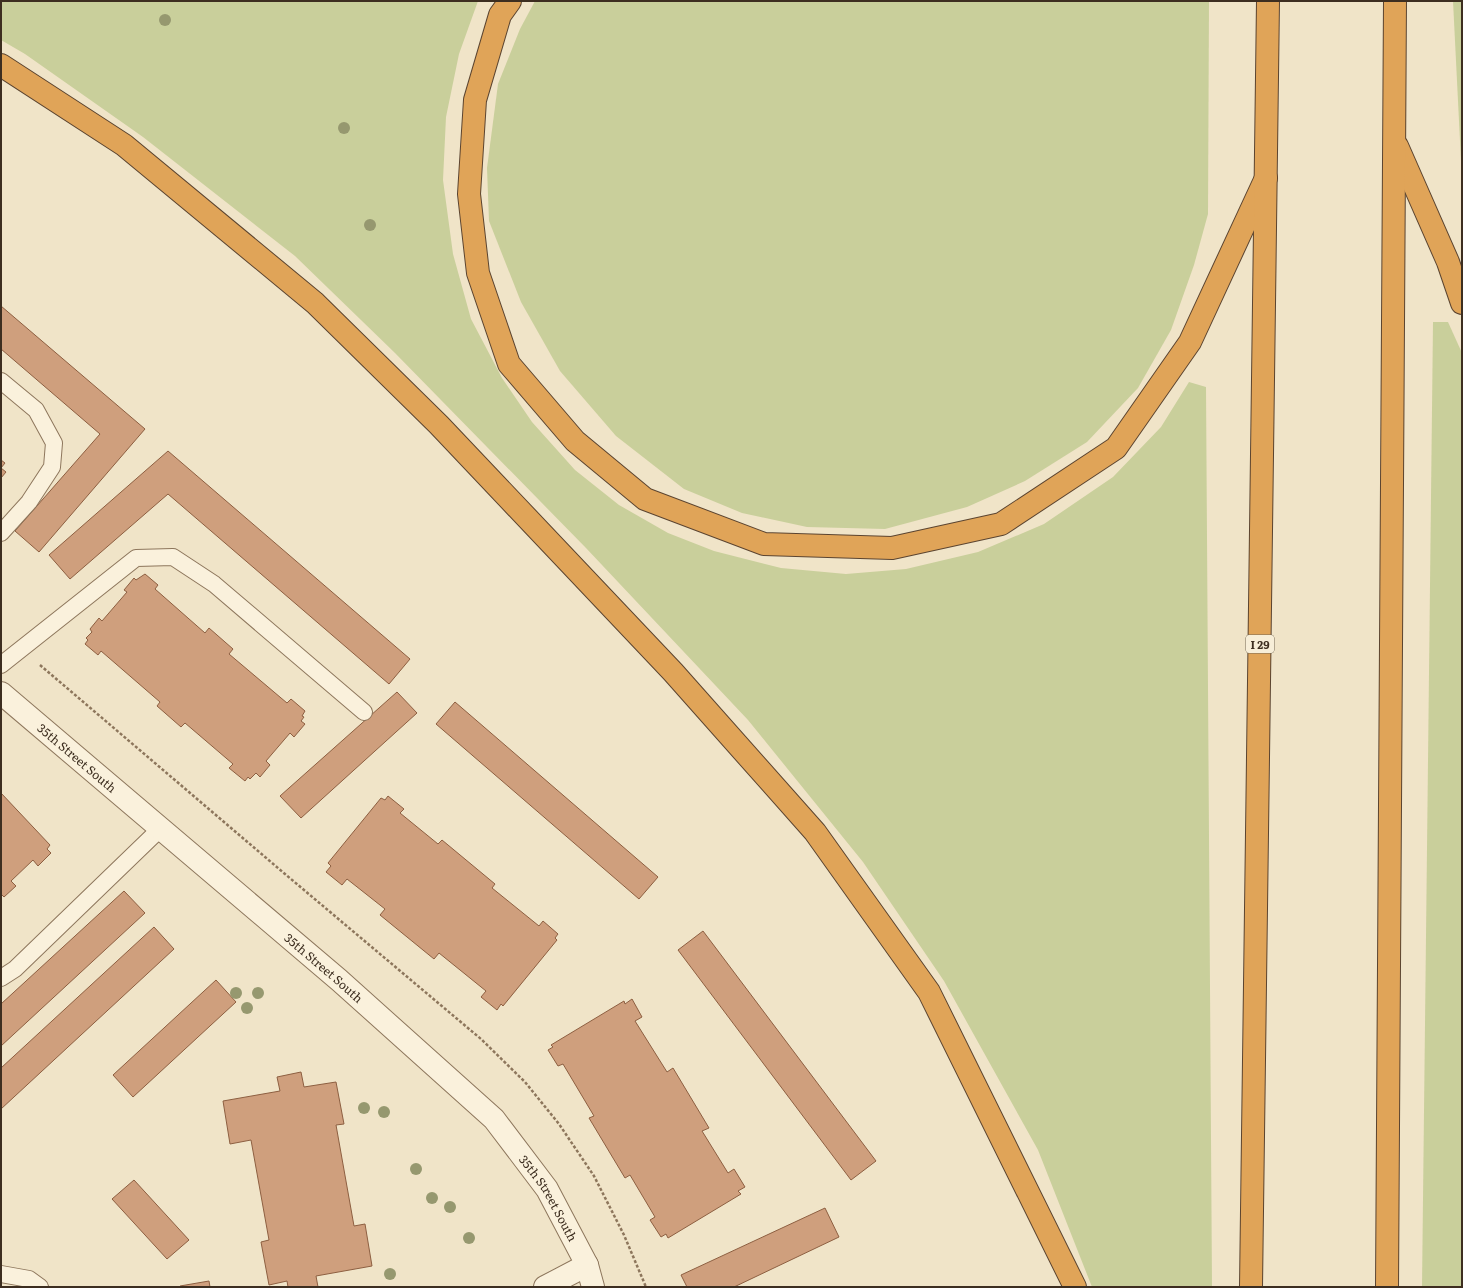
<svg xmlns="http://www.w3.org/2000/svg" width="1463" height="1288" font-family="Literata,serif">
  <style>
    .green { fill: #c9cf9b }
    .building { fill: #cf9f7d; stroke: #8d5f41 }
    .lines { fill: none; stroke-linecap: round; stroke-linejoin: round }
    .lane-casing { stroke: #8d765c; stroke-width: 18 }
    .street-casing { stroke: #8d765c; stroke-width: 24 }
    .highway-casing { stroke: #5b4430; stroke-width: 24 }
    .path { stroke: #8d765c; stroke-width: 2.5; stroke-dasharray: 3 2; stroke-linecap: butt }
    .lane { stroke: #faf1dc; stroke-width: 16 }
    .street { stroke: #faf1dc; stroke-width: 22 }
    .highway { stroke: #e0a458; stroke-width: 22 }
    .tree { fill: #96986f }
    .labels { text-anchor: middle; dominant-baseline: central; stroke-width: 3; stroke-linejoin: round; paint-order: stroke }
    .shield { fill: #f7eed8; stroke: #756857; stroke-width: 1 }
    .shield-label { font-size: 11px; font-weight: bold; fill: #3d2e20 }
    .street-label { font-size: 12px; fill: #3d2e20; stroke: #f7eed8 }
  </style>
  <rect width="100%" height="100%" fill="#f0e4c8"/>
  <g class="green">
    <polygon points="1,1 478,1 459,54 446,117 443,180 453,254 471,319 502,378 532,422 575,470 619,505 668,533 714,551 781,568 846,574 906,569 978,552 1044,524 1113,477 1161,427 1189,382 1206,387 1212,1287 1092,1287 1038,1150 944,981 863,862 748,720 586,548 395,353 295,256 143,137 25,54 1,40"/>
    <polygon points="535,1 1209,1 1208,214 1194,265 1171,330 1138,388 1087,442 1025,481 967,507 885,529 807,527 742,513 684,489 616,436 560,371 521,302 489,221 487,168 498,84 520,29"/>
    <polygon points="1453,1 1462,1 1462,181"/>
    <polygon points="1433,322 1448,322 1462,353 1462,1287 1422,1287"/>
  </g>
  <g class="building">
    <polygon points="1,306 145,429 39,552 15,531 100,434 1,349"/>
    <polygon points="168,451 410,659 389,684 168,494 70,579 49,555"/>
    <polygon points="1,460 5,463 1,468 6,472 1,478"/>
    <polygon points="145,574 158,585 155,589 205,633 209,628 233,649 229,654 287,703 291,699 305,711 302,716 304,717 301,721 305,724 294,737 290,733 266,761 270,765 260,777 256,773 250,779 248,777 245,781 229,768 233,764 185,723 181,727 157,706 160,702 101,651 98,655 85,644 88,640 86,638 92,632 90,629 99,618 102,621 127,592 124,590 134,578 136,580"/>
    <polygon points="397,692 417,713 301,818 280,796"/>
    <polygon points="455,702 658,877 639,899 436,724"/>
    <polygon points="1,793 50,845 47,849 51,853 38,866 33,860 11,881 16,886 4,897 1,894"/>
    <polygon points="388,796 404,809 400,813 438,844 442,840 495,884 492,888 539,926 543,921 558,934 555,938 557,940 503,1006 501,1004 497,1010 481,997 486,991 439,953 434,959 380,915 385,909 347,879 342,885 326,872 331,866 328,863 381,798 385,800"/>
    <polygon points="124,891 145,913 1,1046 1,1004"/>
    <polygon points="154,927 174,949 1,1109 1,1068"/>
    <polygon points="703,931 876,1161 851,1180 678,950"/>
    <polygon points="216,980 236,1002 133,1097 113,1075"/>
    <polygon points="632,999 642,1017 635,1021 667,1072 673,1068 709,1128 702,1131 728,1173 734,1169 745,1187 738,1191 741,1194 668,1238 666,1234 661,1237 650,1220 655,1217 630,1175 625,1178 589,1118 594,1116 563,1064 558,1066 548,1050 553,1047 551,1045 624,1001 625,1004"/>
    <polygon points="301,1072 304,1087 336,1082 344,1124 336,1125 354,1226 365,1224 372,1266 316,1276 318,1287 288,1287 287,1281 269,1285 261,1242 269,1240 251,1140 230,1144 223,1101 280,1091 277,1077"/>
    <polygon points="134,1180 189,1240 167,1259 112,1199"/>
    <polygon points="825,1208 839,1237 734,1287 687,1287 681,1275"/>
    <polygon points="209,1281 210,1287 180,1287 180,1286"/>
  </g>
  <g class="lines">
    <g class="lane-casing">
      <g id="lane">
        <polyline points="1,381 36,410 54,443 52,467 29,502 1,533"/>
        <polyline points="1,665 136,558 173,557 214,584 364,712"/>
        <polyline points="1,978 15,969 161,828"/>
        <polyline points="1,1274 29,1279 40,1287"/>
      </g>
    </g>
    <g class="street-casing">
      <g id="street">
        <path id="s1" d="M 1,693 L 339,980 L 494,1119 L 547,1189 L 587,1265 L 593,1287"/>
        <polyline points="545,1287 587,1265"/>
      </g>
    </g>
    <g class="highway-casing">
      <g id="highway">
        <polyline points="510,1 500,15 475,100 469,194 478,273 509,364 575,441 645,499 764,544 892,548 1001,524 1116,448 1190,342 1266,178"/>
        <polyline points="1,65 124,145 315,303 439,425 673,672 815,832 929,992 1075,1287"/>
        <polyline points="1397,146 1448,262 1462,303"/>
        <polyline points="1251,1287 1268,1"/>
        <polyline points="1387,1287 1395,1"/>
      </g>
    </g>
    <polyline class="path" points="40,665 285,874 481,1039 525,1082 559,1124 594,1176 624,1235 646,1287"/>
    <use href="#lane" class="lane"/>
    <use href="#street" class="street"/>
    <use href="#highway" class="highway"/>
  </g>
  <g class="tree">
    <circle cx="165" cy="20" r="6"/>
    <circle cx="344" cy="128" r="6"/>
    <circle cx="370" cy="225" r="6"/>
    <circle cx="236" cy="993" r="6"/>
    <circle cx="258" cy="993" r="6"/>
    <circle cx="247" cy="1008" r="6"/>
    <circle cx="364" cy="1108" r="6"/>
    <circle cx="384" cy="1112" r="6"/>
    <circle cx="416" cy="1169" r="6"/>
    <circle cx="432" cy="1198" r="6"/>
    <circle cx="450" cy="1207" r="6"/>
    <circle cx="469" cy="1238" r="6"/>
    <circle cx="390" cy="1274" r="6"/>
  </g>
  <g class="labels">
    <rect class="shield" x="1246" y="635" width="28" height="18" rx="3"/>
    <g class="shield-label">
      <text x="1260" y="644">I 29</text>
    </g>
    <g class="street-label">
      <text stroke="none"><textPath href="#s1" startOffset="100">35th Street South</textPath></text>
      <text stroke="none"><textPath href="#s1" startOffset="424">35th Street South</textPath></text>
      <text stroke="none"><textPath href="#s1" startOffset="748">35th Street South</textPath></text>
    </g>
  </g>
  <rect width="1463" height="1288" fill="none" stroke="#3d2e20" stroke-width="4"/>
</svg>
